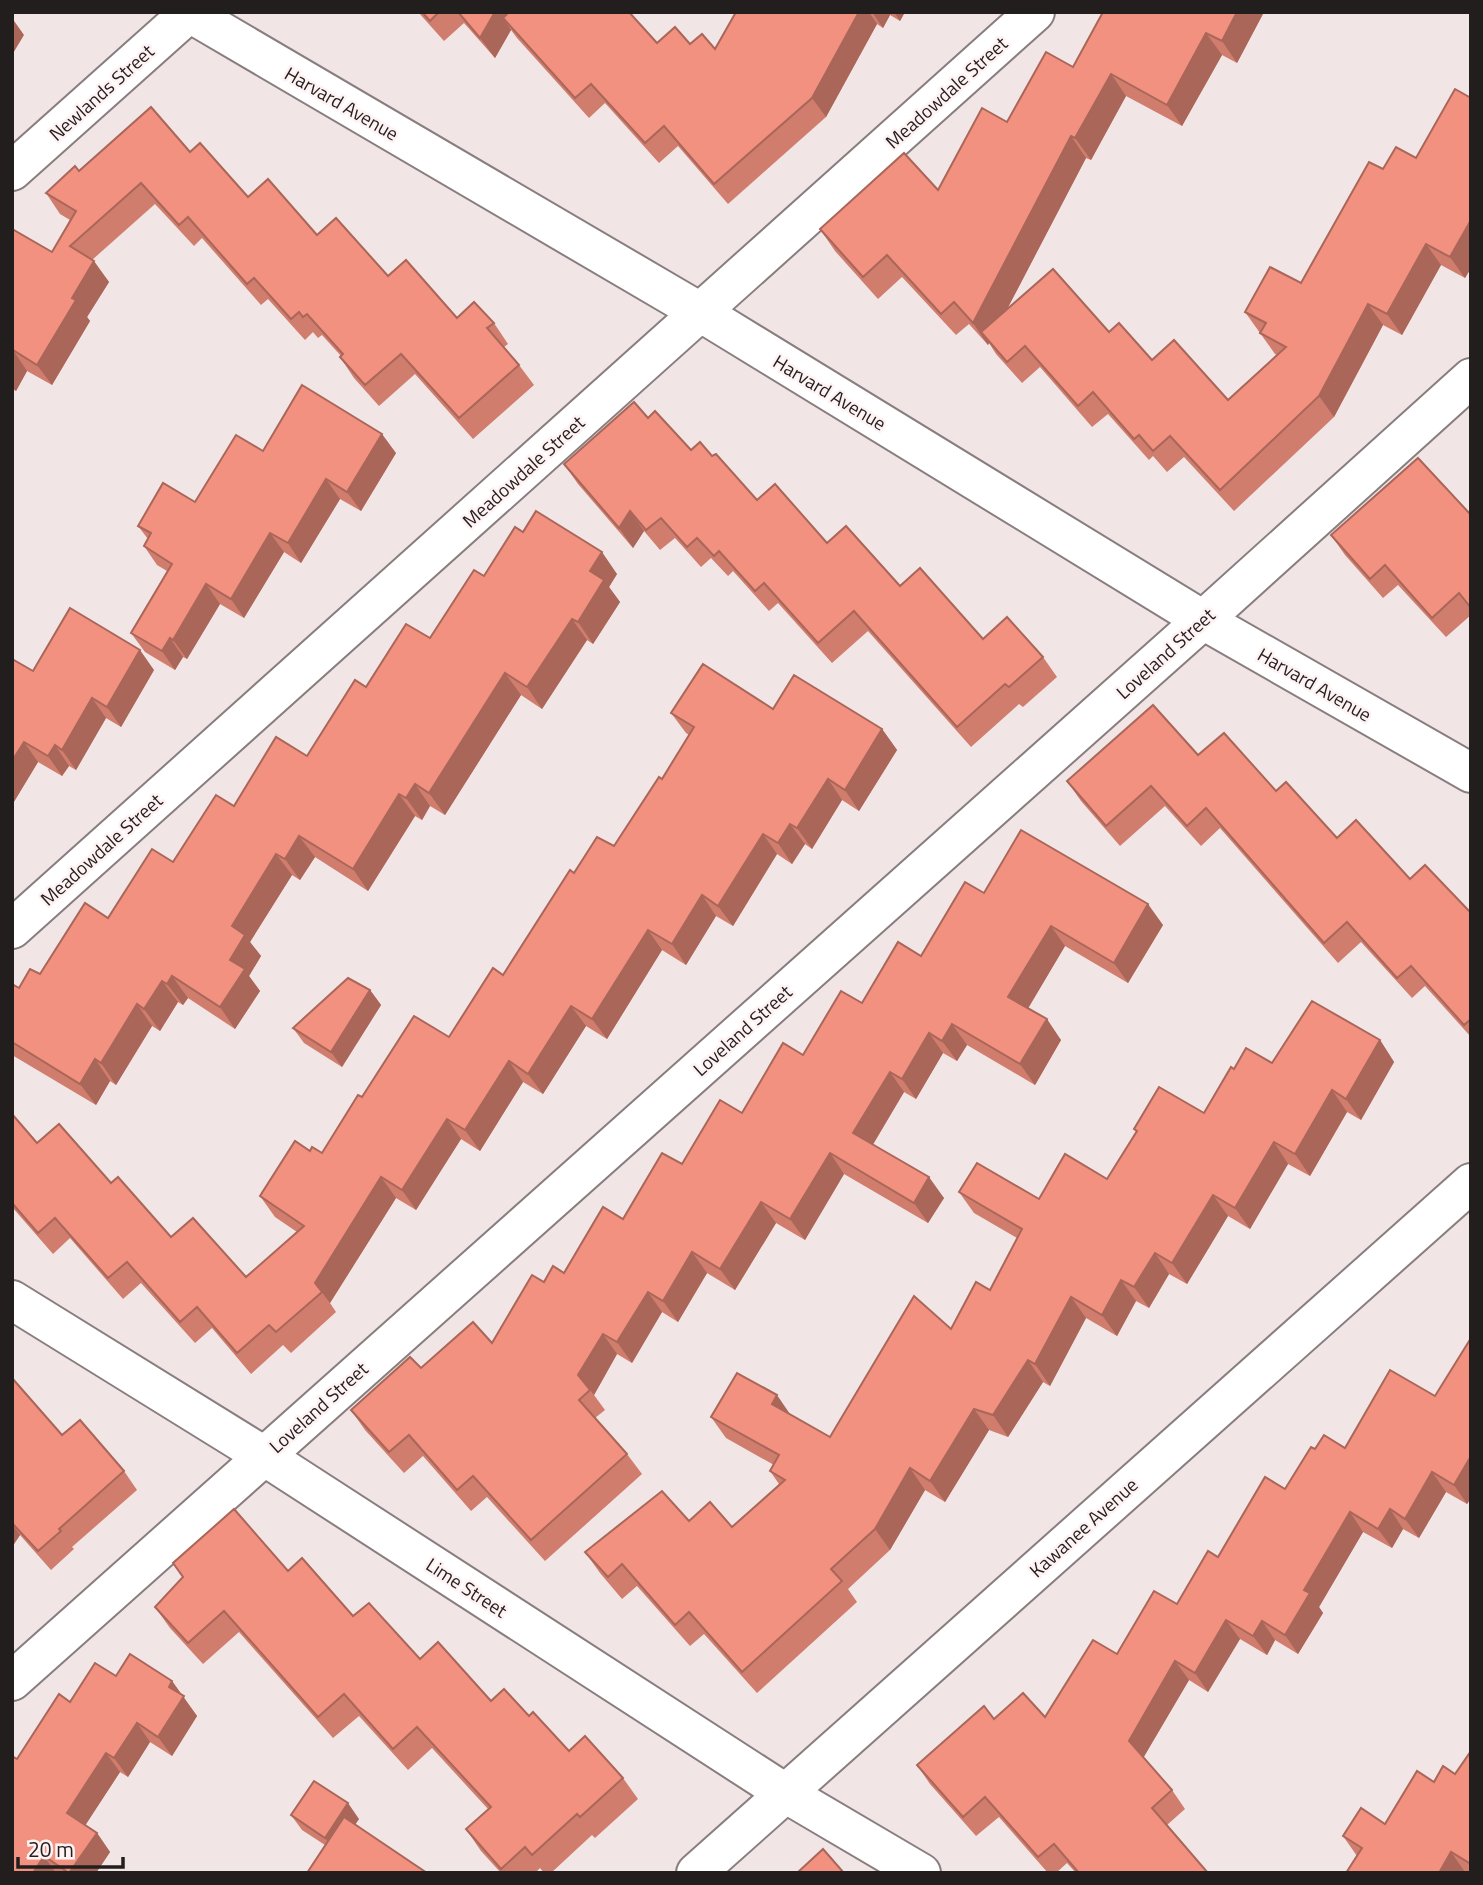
<svg xmlns="http://www.w3.org/2000/svg" width="1483" height="1885" font-family="'Titillium Web',sans-serif">
  <style>
    .lines { fill: none; stroke-linecap: round; stroke-linejoin: round }
    .minor-casing { stroke: #897e7f; stroke-width: 42 }
    .minor { stroke: #fff; stroke-width: 38 }
    .wall { fill: #d07d6d }
    .shaded-wall { fill: #a96659 }
    .building { fill: #f2917f; stroke: #a96659; stroke-width: 2 }
    .labels { text-anchor: middle; dominant-baseline: central; stroke-width: 5; stroke-linejoin: round; paint-order: stroke }
    .street-label { font-size: 19px; fill: #221e1e; stroke: #fff2f3 }
  </style>
  <rect width="100%" height="100%" fill="#f2e5e6"/>
  <g class="lines">
    <g class="minor-casing">
      <g id="minor">
        <polyline points="188,12 700,312 1203,620 1471,773"/>
        <polyline points="12,171 190,12"/>
        <polyline points="12,929 1035,12"/>
        <polyline points="12,1300 264,1456 785,1793 921,1873"/>
        <polyline points="12,1681 1203,620 1471,378"/>
        <polyline points="696,1873 1471,1183"/>
      </g>
    </g>
    <use href="#minor" class="minor"/>
  </g>
  <g class="wall">
    <polygon points="418,12 629,12 657,43 690,44 715,49 736,12 905,12 900,21 890,15 883,28 877,24 826,117 728,204 678,146 659,163 605,103 589,118 517,38 511,30 495,58 464,23 444,41"/>
    <polygon points="1103,12 1264,12 1237,63 1222,55 1182,126 1126,96 1091,160 1086,158 1006,311 1109,332 1152,360 1228,400 1277,355 1275,354 1245,312 1301,283 1383,169 1416,158 1471,98 1471,268 1465,278 1441,265 1402,335 1383,325 1334,417 1234,511 1184,457 1167,472 1153,456 1149,460 1108,414 1092,427 1040,367 1022,383 996,354 989,343 988,345 969,324 956,335 902,277 878,299 835,251 820,229 938,190 1007,122 1073,67"/>
    <polygon points="190,152 248,197 317,235 457,318 494,323 508,344 504,347 519,365 534,385 473,439 415,374 379,406 354,378 340,357 341,356 322,335 318,338 313,332 305,340 268,299 261,305 202,238 194,246 155,204 92,260 109,282 87,317 90,321 52,385 27,371 16,391 12,389 12,229 52,252 70,220 60,214 46,193 79,171"/>
    <polygon points="648,418 691,450 712,456 757,500 900,586 983,639 1043,657 1057,677 1023,707 1019,704 971,747 868,631 832,663 778,603 769,611 733,571 728,576 711,558 701,567 675,538 660,550 644,531 633,548 578,484 564,464"/>
    <polygon points="263,451 396,453 361,511 340,499 301,563 284,552 244,618 220,604 187,659 183,657 175,670 145,652 131,633 167,571 157,565 144,546 148,539 138,526 195,502"/>
    <polygon points="1471,515 1471,615 1446,637 1398,585 1383,598 1345,555 1331,535"/>
    <polygon points="523,532 617,574 609,587 620,602 593,644 587,640 542,709 521,695 445,815 430,806 422,820 415,816 368,891 315,857 300,880 292,875 250,942 261,956 249,976 260,991 235,1029 188,998 183,1005 178,1002 160,1031 152,1026 116,1085 110,1081 96,1105 12,1055 12,984 19,988 40,974 173,862 234,806 307,756 366,687 430,638"/>
    <polygon points="12,659 33,671 154,670 121,727 106,718 76,770 69,766 62,776 38,762 12,805"/>
    <polygon points="773,709 882,729 897,750 859,811 842,800 812,849 805,844 792,864 777,854 733,926 716,916 686,965 662,950 607,1039 586,1026 543,1094 523,1082 480,1151 461,1139 416,1210 396,1198 330,1303 336,1312 291,1353 283,1345 251,1374 212,1328 195,1343 141,1283 123,1299 70,1238 53,1254 12,1207 12,1114 37,1143 111,1183 171,1237 246,1277 297,1232 275,1217 260,1196 310,1151 322,1153 362,1097 449,1037 503,975 574,873 614,846 662,779 689,735 686,733 671,713"/>
    <polygon points="1198,755 1276,791 1337,838 1471,913 1471,1037 1425,986 1412,998 1361,942 1338,963 1220,828 1201,846 1165,806 1120,846 1081,801 1067,781"/>
    <polygon points="984,893 1163,925 1128,983 1065,946 1028,1008 1061,1040 1035,1085 967,1045 957,1061 943,1053 916,1099 904,1092 873,1144 944,1198 928,1223 844,1174 805,1240 776,1223 735,1290 707,1273 678,1322 662,1312 632,1363 617,1354 594,1395 605,1410 595,1418 627,1454 642,1474 545,1561 487,1497 471,1511 423,1456 404,1473 365,1430 351,1410 421,1368 492,1343 544,1282 564,1273 682,1164 742,1113 803,1055 862,1003 921,956"/>
    <polygon points="370,990 381,1005 342,1067 304,1043 293,1028"/>
    <polygon points="1380,1040 1394,1062 1361,1120 1347,1112 1310,1176 1288,1164 1250,1229 1228,1216 1187,1284 1169,1274 1149,1308 1136,1301 1117,1336 1086,1318 1050,1386 1043,1382 1008,1437 989,1430 945,1502 925,1490 890,1550 848,1589 857,1602 757,1693 704,1634 690,1646 637,1586 622,1599 600,1573 585,1552 689,1521 732,1527 779,1484 770,1471 774,1465 726,1438 711,1417 790,1414 830,1437 951,1329 990,1290 1017,1238 974,1213 959,1192 1039,1199 1107,1179 1136,1132 1134,1129 1204,1113 1234,1069 1272,1063"/>
    <polygon points="1471,1338 1471,1498 1467,1504 1446,1492 1419,1538 1403,1529 1392,1548 1363,1532 1319,1607 1323,1613 1298,1654 1275,1640 1267,1655 1240,1639 1208,1692 1189,1680 1143,1758 1172,1790 1185,1809 1167,1825 1208,1873 1076,1873 1067,1863 1056,1873 1048,1873 999,1817 976,1836 930,1784 917,1765 994,1719 1045,1717 1117,1654 1177,1604 1218,1557 1285,1489 1315,1449 1345,1448 1435,1396"/>
    <polygon points="12,1378 62,1435 124,1471 137,1490 72,1547 74,1549 51,1570 20,1535 12,1547"/>
    <polygon points="288,1571 353,1616 420,1659 491,1701 529,1716 569,1751 623,1778 638,1799 595,1838 592,1835 551,1873 544,1873 540,1868 535,1873 501,1873 481,1851 466,1829 488,1809 432,1748 408,1770 359,1716 333,1738 239,1632 203,1664 170,1628 155,1607"/>
    <polygon points="116,1676 172,1681 197,1716 172,1756 150,1742 128,1777 120,1772 85,1825 97,1833 110,1852 96,1873 12,1873 17,1759 70,1702"/>
    <polygon points="1471,1751 1471,1873 1357,1856 1343,1836 1385,1824 1434,1782 1455,1774"/>
    <polygon points="291,1815 359,1819 355,1824 325,1845 302,1830"/>
  </g>
  <g class="shaded-wall">
    <polygon points="495,12 521,12 503,18 511,30 495,58 480,38"/>
    <polygon points="859,12 869,12 877,24 826,117 812,98"/>
    <polygon points="872,12 889,12 890,15 883,28"/>
    <polygon points="894,12 905,12 900,21"/>
    <polygon points="1237,12 1264,12 1237,63 1222,41"/>
    <polygon points="12,18 24,35 12,55"/>
    <polygon points="1206,33 1222,55 1182,126 1167,105"/>
    <polygon points="1111,74 1126,96 1091,160 1075,138"/>
    <polygon points="1071,136 1086,158 990,342 981,332 989,343 988,345 973,323"/>
    <polygon points="1471,220 1471,268 1465,278 1450,257"/>
    <polygon points="1426,244 1441,265 1402,335 1387,314"/>
    <polygon points="94,261 109,282 87,317 90,321 52,385 37,365 72,298"/>
    <polygon points="1368,304 1383,325 1334,417 1319,396"/>
    <polygon points="13,350 27,371 16,391 12,386"/>
    <polygon points="382,434 396,453 361,511 347,492"/>
    <polygon points="326,479 340,499 301,563 288,543"/>
    <polygon points="630,511 644,531 633,548 619,528"/>
    <polygon points="270,533 284,552 244,618 231,599"/>
    <polygon points="602,552 617,574 609,587 620,602 593,644 578,622 590,571"/>
    <polygon points="206,584 220,604 187,659 173,640"/>
    <polygon points="572,619 587,640 542,709 527,687"/>
    <polygon points="170,638 183,657 175,670 162,651"/>
    <polygon points="140,650 154,670 121,727 107,707"/>
    <polygon points="505,673 521,695 445,815 429,793"/>
    <polygon points="92,698 106,718 76,770 62,750"/>
    <polygon points="882,729 897,750 859,811 845,790"/>
    <polygon points="24,742 38,762 12,805 12,761"/>
    <polygon points="55,745 69,766 62,776 48,756"/>
    <polygon points="828,779 842,800 812,849 797,828"/>
    <polygon points="415,784 430,806 422,820 406,798"/>
    <polygon points="399,794 415,816 368,891 353,869"/>
    <polygon points="790,824 805,844 792,864 778,843"/>
    <polygon points="763,834 777,854 733,926 718,906"/>
    <polygon points="299,836 315,857 300,880 285,859"/>
    <polygon points="276,854 292,875 250,942 261,956 249,976 260,991 235,1029 220,1007 230,960 232,926"/>
    <polygon points="702,895 716,916 686,965 672,944"/>
    <polygon points="1148,904 1163,925 1128,983 1114,963"/>
    <polygon points="1051,926 1065,946 1023,1017 1008,997"/>
    <polygon points="648,930 662,950 607,1039 592,1019"/>
    <polygon points="172,976 188,998 183,1005 167,984"/>
    <polygon points="162,981 178,1002 160,1031 144,1009"/>
    <polygon points="370,990 381,1005 342,1067 331,1052"/>
    <polygon points="137,1004 152,1026 116,1085 101,1063"/>
    <polygon points="571,1006 586,1026 543,1094 528,1074"/>
    <polygon points="1047,1019 1061,1040 1035,1085 1020,1064"/>
    <polygon points="952,1024 967,1045 957,1061 942,1041"/>
    <polygon points="929,1033 943,1053 916,1099 902,1079"/>
    <polygon points="1380,1040 1394,1062 1361,1120 1346,1099"/>
    <polygon points="95,1059 110,1081 96,1105 80,1084"/>
    <polygon points="509,1061 523,1082 480,1151 465,1130"/>
    <polygon points="890,1072 904,1092 868,1153 853,1133"/>
    <polygon points="1332,1090 1347,1112 1310,1176 1295,1154"/>
    <polygon points="447,1119 461,1139 416,1210 402,1190"/>
    <polygon points="1274,1142 1288,1164 1250,1229 1235,1208"/>
    <polygon points="830,1153 844,1174 805,1240 790,1219"/>
    <polygon points="381,1177 396,1198 330,1303 315,1283"/>
    <polygon points="929,1177 944,1198 928,1223 914,1203"/>
    <polygon points="1213,1195 1228,1216 1187,1284 1172,1263"/>
    <polygon points="761,1202 776,1223 735,1290 720,1269"/>
    <polygon points="692,1252 707,1273 678,1322 663,1301"/>
    <polygon points="1155,1253 1169,1274 1149,1308 1134,1287"/>
    <polygon points="1121,1280 1136,1301 1117,1336 1102,1315"/>
    <polygon points="648,1292 662,1312 632,1363 617,1342"/>
    <polygon points="1071,1297 1086,1318 1050,1386 1035,1364"/>
    <polygon points="603,1334 617,1354 594,1395 578,1375"/>
    <polygon points="1028,1360 1043,1382 1008,1437 993,1415"/>
    <polygon points="777,1395 792,1417 772,1404"/>
    <polygon points="974,1409 989,1430 945,1502 930,1481"/>
    <polygon points="1471,1456 1471,1498 1467,1504 1454,1485"/>
    <polygon points="910,1468 925,1490 890,1550 875,1529"/>
    <polygon points="1432,1472 1446,1492 1419,1538 1405,1519"/>
    <polygon points="1390,1509 1403,1529 1392,1548 1378,1529"/>
    <polygon points="1350,1512 1363,1532 1319,1607 1323,1613 1298,1654 1285,1635 1304,1590"/>
    <polygon points="12,1524 20,1535 12,1547"/>
    <polygon points="1226,1620 1240,1639 1208,1692 1195,1673"/>
    <polygon points="1262,1621 1275,1640 1267,1655 1253,1636"/>
    <polygon points="1175,1661 1189,1680 1142,1760 1129,1741"/>
    <polygon points="172,1681 197,1716 172,1756 158,1737 169,1687"/>
    <polygon points="137,1723 150,1742 128,1777 114,1758"/>
    <polygon points="106,1753 120,1772 81,1832 67,1813"/>
    <polygon points="348,1803 359,1819 336,1853 325,1838"/>
    <polygon points="97,1833 110,1852 96,1873 69,1873"/>
    <polygon points="1451,1852 1465,1872 1464,1873 1439,1873"/>
    <polygon points="44,1856 56,1873 33,1873"/>
  </g>
  <g class="building">
    <polygon points="422,12 439,12 430,21"/>
    <polygon points="458,12 495,12 480,38"/>
    <polygon points="509,12 629,12 657,43 675,27 690,44 702,34 715,49 736,12 859,12 812,98 714,184 664,126 645,143 591,84 575,98 503,18"/>
    <polygon points="1103,12 1237,12 1222,41 1206,33 1167,105 1111,74 1075,138 1071,136 973,323 954,302 941,314 887,255 863,277 820,229 904,153 938,190 982,108 1007,122 1046,52 1073,67"/>
    <polygon points="1455,89 1471,98 1471,220 1450,257 1426,244 1387,314 1368,304 1319,396 1220,490 1170,436 1153,451 1139,435 1134,439 1093,392 1078,406 1025,346 1007,362 981,332 1053,269 1109,332 1119,323 1152,360 1174,340 1228,400 1286,347 1260,333 1266,323 1245,312 1270,267 1301,283 1369,162 1383,169 1396,147 1416,158"/>
    <polygon points="151,107 190,152 200,143 248,197 268,179 317,235 336,218 388,276 406,260 457,318 474,302 494,323 487,328 519,365 459,418 401,354 365,385 340,357 343,354 307,314 303,317 299,312 291,319 254,278 247,284 188,217 179,225 141,183 70,246 94,261 72,298 76,300 37,365 13,350 12,351 12,229 52,252 76,211 46,193 75,166 79,171"/>
    <polygon points="302,385 382,434 347,492 326,479 288,543 270,533 231,599 206,584 173,640 170,638 162,651 131,633 172,564 144,546 151,533 138,526 163,483 195,502 236,435 263,451"/>
    <polygon points="634,402 648,418 655,411 691,450 700,442 712,456 716,454 757,500 775,484 827,543 846,526 900,586 920,568 983,639 1007,617 1043,657 1009,687 1005,684 957,727 854,611 818,643 764,583 755,591 719,551 714,556 697,538 687,547 661,518 646,530 630,511 619,528 564,464"/>
    <polygon points="1418,458 1471,515 1471,608 1459,593 1432,618 1385,565 1370,579 1331,535"/>
    <polygon points="536,511 602,552 590,571 604,580 578,622 572,619 527,687 505,673 429,793 415,784 406,798 399,794 353,869 299,836 285,859 276,854 232,926 245,935 230,960 245,969 220,1007 172,976 167,984 162,981 144,1009 137,1004 101,1063 95,1059 80,1084 12,1042 12,984 19,988 30,969 40,974 85,903 108,918 152,849 173,862 216,795 234,806 276,737 307,756 355,680 366,687 406,624 430,638 474,570 484,576 515,527 523,532"/>
    <polygon points="70,608 140,650 107,707 92,698 62,750 55,745 48,756 24,742 12,761 12,659 33,671"/>
    <polygon points="703,664 773,709 794,675 882,729 845,790 828,779 797,828 790,824 778,843 763,834 718,906 702,895 672,944 648,930 592,1019 571,1006 528,1074 509,1061 465,1130 447,1119 402,1190 381,1177 315,1283 322,1292 276,1332 269,1325 237,1353 197,1307 180,1322 127,1262 108,1278 55,1218 38,1233 12,1203 12,1114 37,1143 59,1124 111,1183 118,1177 171,1237 193,1218 246,1277 304,1226 260,1196 295,1141 310,1151 312,1147 322,1153 358,1095 362,1097 414,1016 449,1037 493,968 503,975 570,870 574,873 597,837 614,846 659,777 662,779 694,727 671,713"/>
    <polygon points="1153,705 1198,755 1224,733 1276,791 1286,782 1337,838 1356,820 1410,879 1425,865 1471,913 1471,1019 1464,1025 1411,966 1397,978 1347,922 1324,943 1206,808 1187,826 1151,786 1106,826 1067,781"/>
    <polygon points="1021,830 1148,904 1114,963 1051,926 1008,997 1047,1019 1020,1064 952,1024 942,1041 929,1033 902,1079 890,1072 853,1133 929,1177 914,1203 830,1153 790,1219 761,1202 720,1269 692,1252 663,1301 648,1292 617,1342 603,1334 578,1375 590,1390 579,1400 627,1454 531,1540 473,1476 457,1490 409,1435 389,1452 351,1410 410,1357 421,1368 473,1322 492,1343 532,1275 544,1282 553,1266 564,1273 603,1207 623,1219 662,1153 682,1164 720,1100 742,1113 783,1043 803,1055 841,991 862,1003 898,942 921,956 965,882 984,893"/>
    <polygon points="348,978 370,990 331,1052 293,1028"/>
    <polygon points="1312,1001 1380,1040 1346,1099 1332,1090 1295,1154 1274,1142 1235,1208 1213,1195 1172,1263 1155,1253 1134,1287 1121,1280 1102,1315 1071,1297 1035,1364 1028,1360 993,1415 974,1409 930,1481 910,1468 875,1529 831,1569 842,1581 742,1672 689,1612 675,1625 622,1564 608,1577 585,1552 662,1491 689,1521 710,1502 732,1527 785,1480 770,1471 779,1455 711,1417 737,1373 777,1395 772,1404 830,1437 914,1296 951,1329 976,1282 990,1290 1022,1229 959,1192 977,1163 1039,1199 1065,1154 1107,1179 1137,1131 1134,1129 1159,1087 1204,1113 1231,1067 1234,1069 1246,1048 1272,1063"/>
    <polygon points="1471,1338 1471,1456 1454,1485 1432,1472 1405,1519 1390,1509 1378,1529 1350,1512 1304,1590 1310,1593 1285,1635 1262,1621 1253,1636 1226,1620 1195,1673 1175,1661 1129,1741 1172,1790 1152,1808 1208,1873 1079,1873 1054,1844 1038,1857 985,1797 963,1817 917,1765 984,1706 994,1719 1023,1693 1045,1717 1093,1640 1117,1654 1154,1591 1177,1604 1208,1551 1218,1557 1265,1477 1285,1489 1311,1447 1315,1449 1324,1435 1345,1448 1390,1370 1435,1396"/>
    <polygon points="12,1378 62,1435 80,1420 124,1471 59,1529 61,1531 38,1551 12,1523"/>
    <polygon points="234,1509 288,1571 302,1558 353,1616 369,1603 420,1659 438,1642 491,1701 504,1689 529,1716 533,1712 569,1751 585,1736 623,1778 580,1817 577,1814 532,1855 525,1847 501,1869 466,1829 491,1807 417,1727 393,1749 344,1694 318,1717 224,1611 188,1643 155,1607 183,1577 173,1563"/>
    <polygon points="130,1654 172,1681 169,1687 184,1696 158,1737 137,1723 114,1758 106,1753 67,1813 97,1833 69,1873 44,1856 33,1873 12,1873 12,1756 17,1759 59,1694 70,1702 95,1663 116,1676"/>
    <polygon points="1471,1751 1471,1864 1451,1852 1439,1873 1346,1873 1362,1848 1343,1836 1361,1808 1385,1824 1417,1771 1434,1782 1443,1766 1455,1774"/>
    <polygon points="314,1781 348,1803 325,1838 291,1815"/>
    <polygon points="344,1817 427,1873 307,1873"/>
    <polygon points="823,1849 844,1873 797,1873"/>
  </g>
  <g class="labels">
    <g class="street-label">
      <text transform="translate(101 92) rotate(-42)">Newlands Street</text>
      <text transform="translate(946 92) rotate(-42)">Meadowdale Street</text>
      <text transform="translate(342 103) rotate(30)">Harvard Avenue</text>
      <text transform="translate(830 392) rotate(31)">Harvard Avenue</text>
      <text transform="translate(523 471) rotate(-42)">Meadowdale Street</text>
      <text transform="translate(1165 653) rotate(-42)">Loveland Street</text>
      <text transform="translate(1315 684) rotate(30)">Harvard Avenue</text>
      <text transform="translate(101 849) rotate(-42)">Meadowdale Street</text>
      <text transform="translate(742 1030) rotate(-42)">Loveland Street</text>
      <text transform="translate(318 1407) rotate(-42)">Loveland Street</text>
      <text transform="translate(1083 1527) rotate(-42)">Kawanee Avenue</text>
      <text transform="translate(467 1587) rotate(33)">Lime Street</text>
    </g>
  </g>
  <rect width="1483" height="1885" fill="none" stroke="#221e1e" stroke-width="28"/>
  <path d="M18 1857v10h105v-10" fill="none" stroke="#221e1e" stroke-width="3.5"/>
  <text x="28" y="1857" font-size="21" fill="#221e1e" stroke="#fff2f3" stroke-width="5" paint-order="stroke">20 m</text>
</svg>
